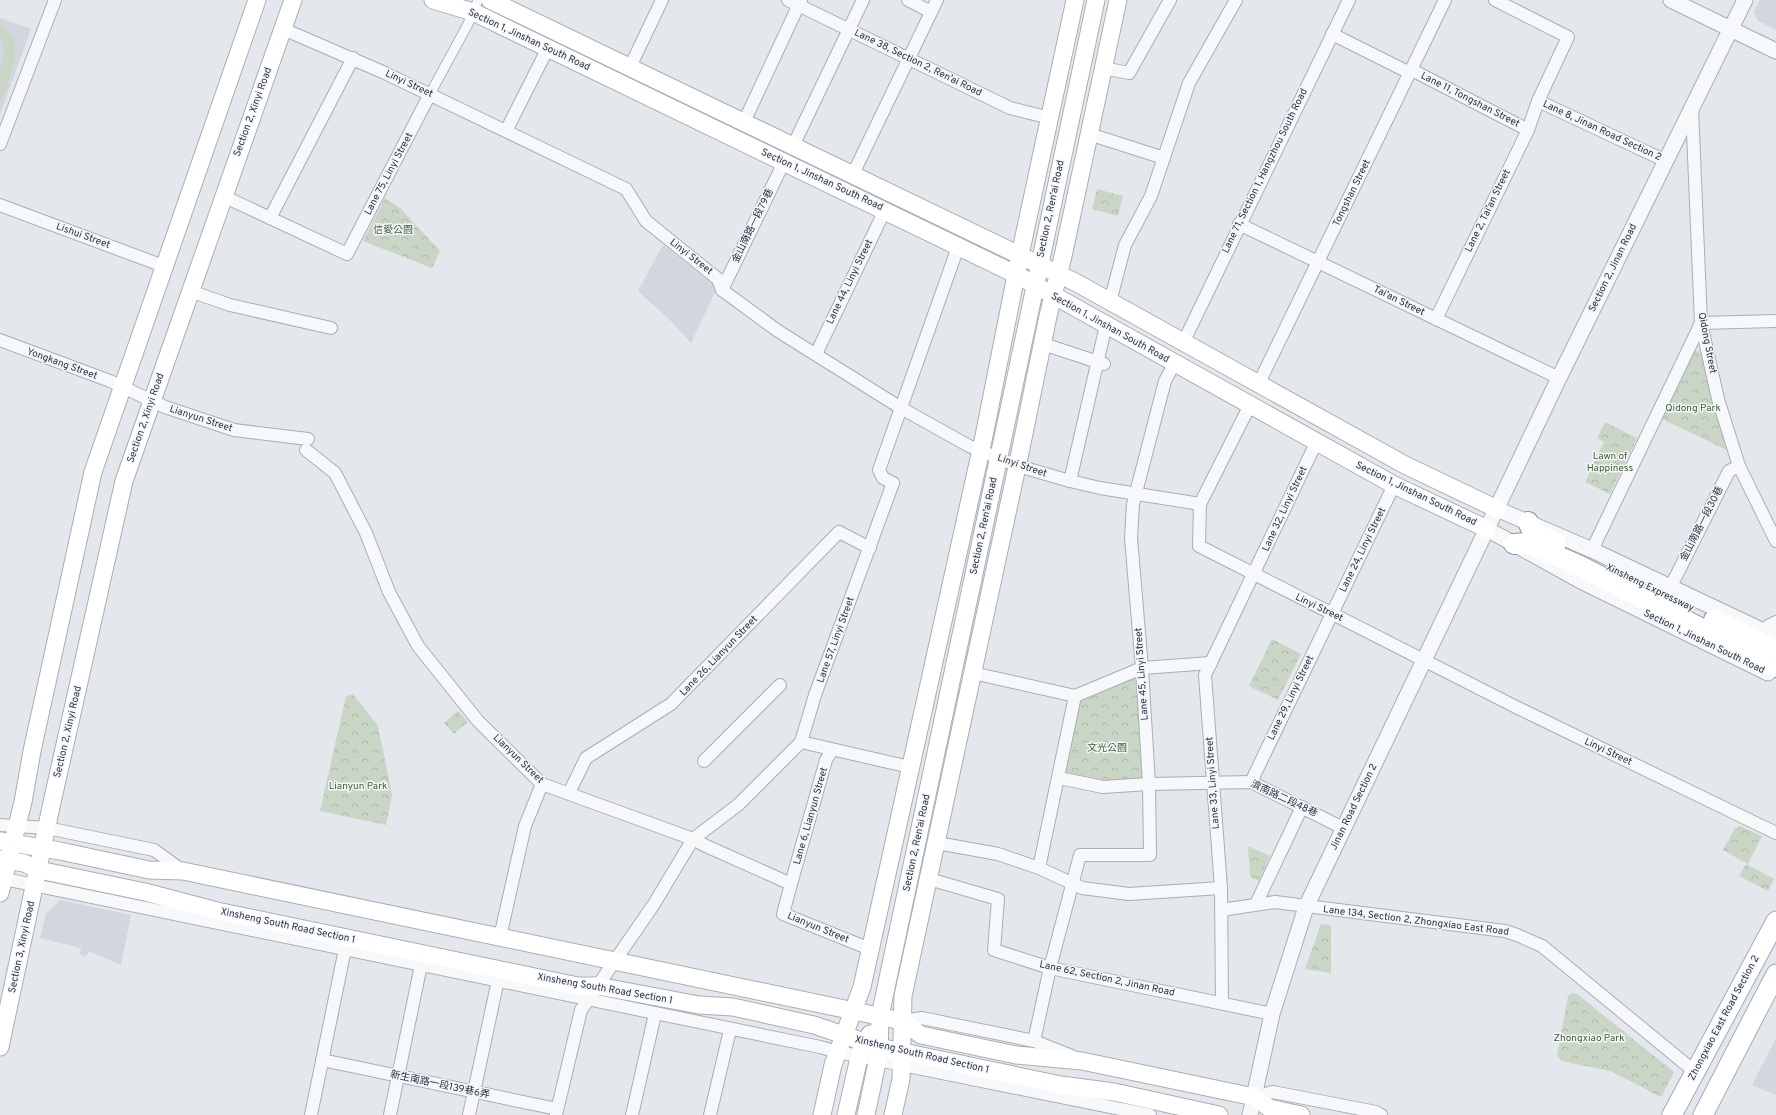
<svg xmlns="http://www.w3.org/2000/svg" width="1776" height="1115" font-family="Overpass,'Noto Sans TC',sans-serif">
  <style>
    .built { fill: #d2d6de }
    .park { fill: url(#park-crowns) }
    .garden { fill: #c9d6c5 }
    .lines { fill: none; stroke-linecap: round; stroke-linejoin: round }
    .pedestrian-casing { stroke: #a9aeb7; stroke-width: 11 }
    .minor-casing { stroke: #a9aeb7; stroke-width: 14 }
    .tertiary-casing { stroke: #a9aeb7; stroke-width: 17 }
    .secondary-casing { stroke: #a9aeb7; stroke-width: 19 }
    .primary-casing { stroke: #a3abb8; stroke-width: 21 }
    .trunk-casing { stroke: #8b94a3; stroke-width: 22 }
    .pedestrian { stroke: #f7f8fa; stroke-width: 9 }
    .minor { stroke: #f7f8fa; stroke-width: 12 }
    .tertiary { stroke: #f7f8fa; stroke-width: 15 }
    .secondary { stroke: #fff; stroke-width: 17 }
    .primary { stroke: #fff; stroke-width: 19 }
    .trunk { stroke: #fff; stroke-width: 20 }
    .labels { text-anchor: middle; dominant-baseline: central; stroke-width: 3; stroke-linejoin: round; paint-order: stroke }
    .street-label { font-size: 10px; fill: #2b3445; stroke: #f4f6f9 }
    .park-label { font-size: 10px; fill: #3f6138; stroke: #f4f6f9 }
  </style>
  <defs>
    <pattern id="park-crowns" width="20" height="18" patternUnits="userSpaceOnUse"><rect width="20" height="18" fill="#c9d6c5"/><path d="M2 6a3 3 0 1 1 6 0M12 15a3 3 0 1 1 6 0" fill="none" stroke="#adb8ab"/></pattern>
  </defs>
  <rect width="100%" height="100%" fill="#e4e7ec"/>
  <g class="built">
    <polygon points="1760,0 1776,0 1776,30 1757,20 1754,11"/>
    <polygon points="0,18 31,29 0,115"/>
    <polygon points="662,246 665,246 715,286 716,290 691,343 671,321 638,291"/>
    <polygon points="60,900 131,915 121,965 89,951 86,957 80,954 81,948 40,938 46,914"/>
    <polygon points="1776,1038 1776,1095 1752,1085"/>
  </g>
  <g class="park">
    <polygon points="1097,189 1123,196 1118,216 1092,209"/>
    <polygon points="385,198 400,208 440,251 432,268 363,241"/>
    <polygon points="1694,351 1704,352 1731,452 1662,419"/>
    <polygon points="1605,422 1637,438 1610,494 1585,482 1604,442 1597,438"/>
    <polygon points="1272,639 1301,654 1278,700 1249,686"/>
    <polygon points="1139,676 1146,782 1106,784 1064,777 1080,699"/>
    <polygon points="353,694 378,726 392,795 386,825 320,811 346,696"/>
    <polygon points="458,711 468,722 454,734 444,723"/>
    <polygon points="1740,826 1762,836 1748,864 1723,850 1735,828"/>
    <polygon points="1248,846 1270,856 1259,881 1250,877"/>
    <polygon points="1746,864 1774,879 1768,891 1739,876"/>
    <polygon points="1321,924 1331,925 1331,973 1305,969"/>
    <polygon points="1572,993 1577,994 1674,1072 1661,1097 1610,1071 1561,1061 1557,1055 1568,996"/>
  </g>
  <path class="garden" d="M 0,24 C 29,43 9,78 0,103 L 0,71 L 5,50 L 0,38 Z"/>
  <g class="lines">
    <g class="pedestrian-casing">
      <polyline id="pedestrian" points="430,94 468,24 478,0"/>
    </g>
    <g class="minor-casing">
      <g id="minor">
        <polyline points="788,0 1010,108 1050,118"/>
        <polyline points="908,0 931,12"/>
        <polyline points="283,29 385,73 626,189 646,221 718,279 722,290 778,331 901,408 969,446 1018,466 1070,481 1100,488 1200,504 1199,546 1516,707 1776,833"/>
        <polyline points="1332,34 1410,73"/>
        <polyline points="630,67 662,0"/>
        <polyline points="1103,68 1129,73 1170,0"/>
        <polyline points="1412,70 1528,130"/>
        <polyline points="1538,101 1666,161"/>
        <polyline points="1692,108 1701,323 1718,399 1739,466 1776,541"/>
        <polyline points="744,122 801,0"/>
        <polyline points="506,131 548,48"/>
        <polyline points="1089,134 1164,158"/>
        <polyline points="0,144 55,0"/>
        <polyline points="793,146 863,0"/>
        <polyline points="853,174 937,0"/>
        <polyline points="223,196 347,254 430,94"/>
        <polyline points="0,205 166,267"/>
        <polyline points="270,218 353,58"/>
        <polyline points="1239,224 1559,378"/>
        <polyline points="722,290 784,162"/>
        <polyline points="190,291 230,305 331,328"/>
        <polyline points="1110,302 1125,245 1151,196 1189,83 1236,0"/>
        <polyline points="1436,319 1528,130 1538,101 1568,37 1495,0"/>
        <polyline points="0,340 110,381 165,407 234,430 308,439"/>
        <polyline points="1183,343 1349,0"/>
        <polyline points="1043,344 1104,364"/>
        <polyline points="816,354 885,210"/>
        <polyline points="1258,385 1445,0"/>
        <polyline points="306,450 335,473 366,533 389,592 418,646 478,721 542,784 693,839 706,846 791,884 783,914 870,949"/>
        <polyline points="1070,481 1106,325"/>
        <polyline points="1200,504 1250,405"/>
        <polyline points="1592,550 1701,323 1776,321"/>
        <polyline points="1670,588 1729,471 1739,466"/>
        <polyline points="1765,632 1768,626 1776,622"/>
        <polyline points="973,673 1075,696 1142,668 1211,663"/>
        <polyline points="801,742 910,767"/>
        <polyline points="704,761 780,685"/>
        <polyline points="1059,778 1103,787 1149,784 1251,782 1343,828"/>
        <polyline points="1251,782 1394,485"/>
        <polyline points="569,793 586,758 671,704 839,532 870,548"/>
        <polyline points="0,825 47,828 154,850 183,871"/>
        <polyline points="937,843 998,854 1039,868 1082,888 1129,894 1221,888"/>
        <polyline points="1039,868 1075,696"/>
        <polyline points="0,878 820,1047 838,1052 1150,1115"/>
        <polyline points="929,879 998,899 994,950 1050,968 1272,1014"/>
        <polyline points="791,884 826,760 832,750"/>
        <polyline points="1256,904 1302,807"/>
        <polyline points="1221,910 1275,902 1505,931 1517,935 1542,946 1694,1071"/>
        <polyline points="500,937 525,826 542,784"/>
        <polyline points="1222,1003 1221,888 1205,675 1316,443"/>
        <polyline points="902,1021 922,1018 1034,1041 1072,1056"/>
        <polyline points="1034,1041 1050,968 1080,855 1150,855 1149,784 1142,668 1131,538 1133,504 1165,381 1174,364"/>
        <polyline points="322,1060 557,1109"/>
        <polyline points="1254,1097 1273,1092 1376,1112 1381,1115"/>
        <polyline points="311,1115 345,949"/>
        <polyline points="390,1115 421,965"/>
        <polyline points="469,1115 498,980"/>
        <polyline points="556,1115 581,1010 654,904 693,839 738,805 801,742 815,695 893,483 883,478 879,470 958,247"/>
        <polyline points="632,1115 655,1014"/>
        <polyline points="710,1115 730,1030"/>
      </g>
    </g>
    <g class="tertiary-casing">
      <g id="tertiary">
        <polyline points="1671,0 1776,51"/>
        <polyline points="1497,509 1592,550 1776,637"/>
        <polyline points="1487,529 1579,580 1768,673"/>
        <polyline points="1250,1115 1272,1014 1306,907 1559,378 1745,0"/>
      </g>
    </g>
    <g class="secondary-casing">
      <g id="secondary">
        <polyline points="433,0 473,12 1017,275 1394,485 1487,529"/>
        <polyline points="490,0 1075,282 1405,465 1497,509"/>
        <polyline points="0,841 60,851 149,870 183,871 902,1021 921,1035 1016,1055 1082,1061 1254,1097 1269,1108 1301,1115"/>
        <polyline points="0,859 24,863 39,870 145,892 217,911 578,986 598,986 699,1005 733,1007 814,1025 879,1047 1061,1085 1114,1092 1219,1115"/>
        <polyline points="0,893 23,802 32,751 93,472 257,0"/>
        <polyline points="0,1047 51,807 124,481 293,0"/>
        <polyline points="822,1115 833,1065 862,987 984,436 1020,255 1075,0"/>
        <polyline points="846,1115 861,1049 870,1034"/>
        <polyline points="866,1115 879,1053 880,1016 1096,0"/>
        <polyline points="893,1115 901,1079 903,996 1020,453 1048,316 1063,256 1118,0"/>
      </g>
    </g>
    <g class="primary-casing">
      <g id="primary">
        <polyline points="1672,1115 1776,921"/>
        <polyline points="1703,1115 1776,974"/>
      </g>
    </g>
    <g class="trunk-casing">
      <g id="trunk">
        <polyline points="1528,522 1533,532 1556,543"/>
        <polyline points="1514,544 1527,543 1578,565 1776,667"/>
        <polyline points="1714,620 1776,650"/>
      </g>
    </g>
    <use href="#pedestrian" class="pedestrian"/>
    <use href="#minor" class="minor"/>
    <use href="#tertiary" class="tertiary"/>
    <use href="#secondary" class="secondary"/>
    <use href="#primary" class="primary"/>
    <use href="#trunk" class="trunk"/>
  </g>
  <g class="labels">
    <g class="street-label">
      <text transform="translate(529 40) rotate(25)">Section 1, Jinshan South Road</text>
      <text transform="translate(918 63) rotate(26)">Lane 38, Section 2, Ren’ai Road</text>
      <text transform="translate(409 84) rotate(25)">Linyi Street</text>
      <text transform="translate(1470 100) rotate(27)">Lane 11, Tongshan Street</text>
      <text transform="translate(253 112) rotate(-70)">Section 2, Xinyi Road</text>
      <text transform="translate(1602 131) rotate(25)">Lane 8, Jinan Road Section 2</text>
      <text transform="translate(1265 171) rotate(-64)">Lane 71, Section 1, Hangzhou South Road</text>
      <text transform="translate(389 174) rotate(-62)">Lane 75, Linyi Street</text>
      <text transform="translate(822 180) rotate(25)">Section 1, Jinshan South Road</text>
      <text transform="translate(1352 193) rotate(-64)">Tongshan Street</text>
      <text transform="translate(1051 209) rotate(-78)">Section 2, Ren’ai Road</text>
      <text transform="translate(1488 211) rotate(-64)">Lane 2, Tai’an Street</text>
      <text transform="translate(753 226) rotate(-64)">金山南路一段79巷</text>
      <text transform="translate(83 236) rotate(20)">Lishui Street</text>
      <text transform="translate(691 257) rotate(38)">Linyi Street</text>
      <text transform="translate(1613 268) rotate(-64)">Section 2, Jinan Road</text>
      <text transform="translate(850 282) rotate(-64)">Lane 44, Linyi Street</text>
      <text transform="translate(1399 301) rotate(26)">Tai’an Street</text>
      <text transform="translate(1110 328) rotate(29)">Section 1, Jinshan South Road</text>
      <text transform="translate(1707 343) rotate(79)">Qidong Street</text>
      <text transform="translate(62 364) rotate(20)">Yongkang Street</text>
      <text transform="translate(146 418) rotate(-71)">Section 2, Xinyi Road</text>
      <text transform="translate(201 419) rotate(18)">Lianyun Street</text>
      <text transform="translate(1022 466) rotate(19)">Linyi Street</text>
      <text transform="translate(1416 494) rotate(26)">Section 1, Jinshan South Road</text>
      <text transform="translate(1285 509) rotate(-65)">Lane 32, Linyi Street</text>
      <text transform="translate(1702 524) rotate(-63)">金山南路一段30巷</text>
      <text transform="translate(984 526) rotate(-78)">Section 2, Ren’ai Road</text>
      <text transform="translate(1363 550) rotate(-64)">Lane 24, Linyi Street</text>
      <text transform="translate(1650 588) rotate(26)">Xinsheng Expressway</text>
      <text transform="translate(1319 608) rotate(26)">Linyi Street</text>
      <text transform="translate(836 640) rotate(-70)">Lane 57, Linyi Street</text>
      <text transform="translate(1704 642) rotate(26)">Section 1, Jinshan South Road</text>
      <text transform="translate(719 656) rotate(-46)">Lane 26, Lianyun Street</text>
      <text transform="translate(1142 674) rotate(-94)">Lane 45, Linyi Street</text>
      <text transform="translate(1291 698) rotate(-64)">Lane 29, Linyi Street</text>
      <text transform="translate(68 732) rotate(-77)">Section 2, Xinyi Road</text>
      <text transform="translate(1608 752) rotate(25)">Linyi Street</text>
      <text transform="translate(518 759) rotate(44)">Lianyun Street</text>
      <text transform="translate(1213 783) rotate(-94)">Lane 33, Linyi Street</text>
      <text transform="translate(1284 799) rotate(25)">濟南路二段48巷</text>
      <text transform="translate(1354 807) rotate(-64)">Jinan Road Section 2</text>
      <text transform="translate(811 816) rotate(-74)">Lane 6, Lianyun Street</text>
      <text transform="translate(917 843) rotate(-78)">Section 2, Ren’ai Road</text>
      <text transform="translate(1416 921) rotate(7)">Lane 134, Section 2, Zhongxiao East Road</text>
      <text transform="translate(288 926) rotate(12)">Xinsheng South Road Section 1</text>
      <text transform="translate(818 928) rotate(22)">Lianyun Street</text>
      <text transform="translate(22 947) rotate(-78)">Section 3, Xinyi Road</text>
      <text transform="translate(1107 979) rotate(12)">Lane 62, Section 2, Jinan Road</text>
      <text transform="translate(605 989) rotate(10)">Xinsheng South Road Section 1</text>
      <text transform="translate(1724 1018) rotate(-62)">Zhongxiao East Road Section 2</text>
      <text transform="translate(922 1055) rotate(13)">Xinsheng South Road Section 1</text>
      <text transform="translate(440 1085) rotate(12)">新生南路一段139巷6弄</text>
    </g>
    <g class="park-label">
      <text x="393" y="230">信愛公園</text>
      <text x="1693" y="408">Qidong Park</text>
      <text x="1610" y="456">Lawn of<tspan x="1610" dy="12">Happiness</tspan></text>
      <text x="1107" y="748">文光公園</text>
      <text x="358" y="786">Lianyun Park</text>
      <text x="1589" y="1038">Zhongxiao Park</text>
    </g>
  </g>
</svg>
